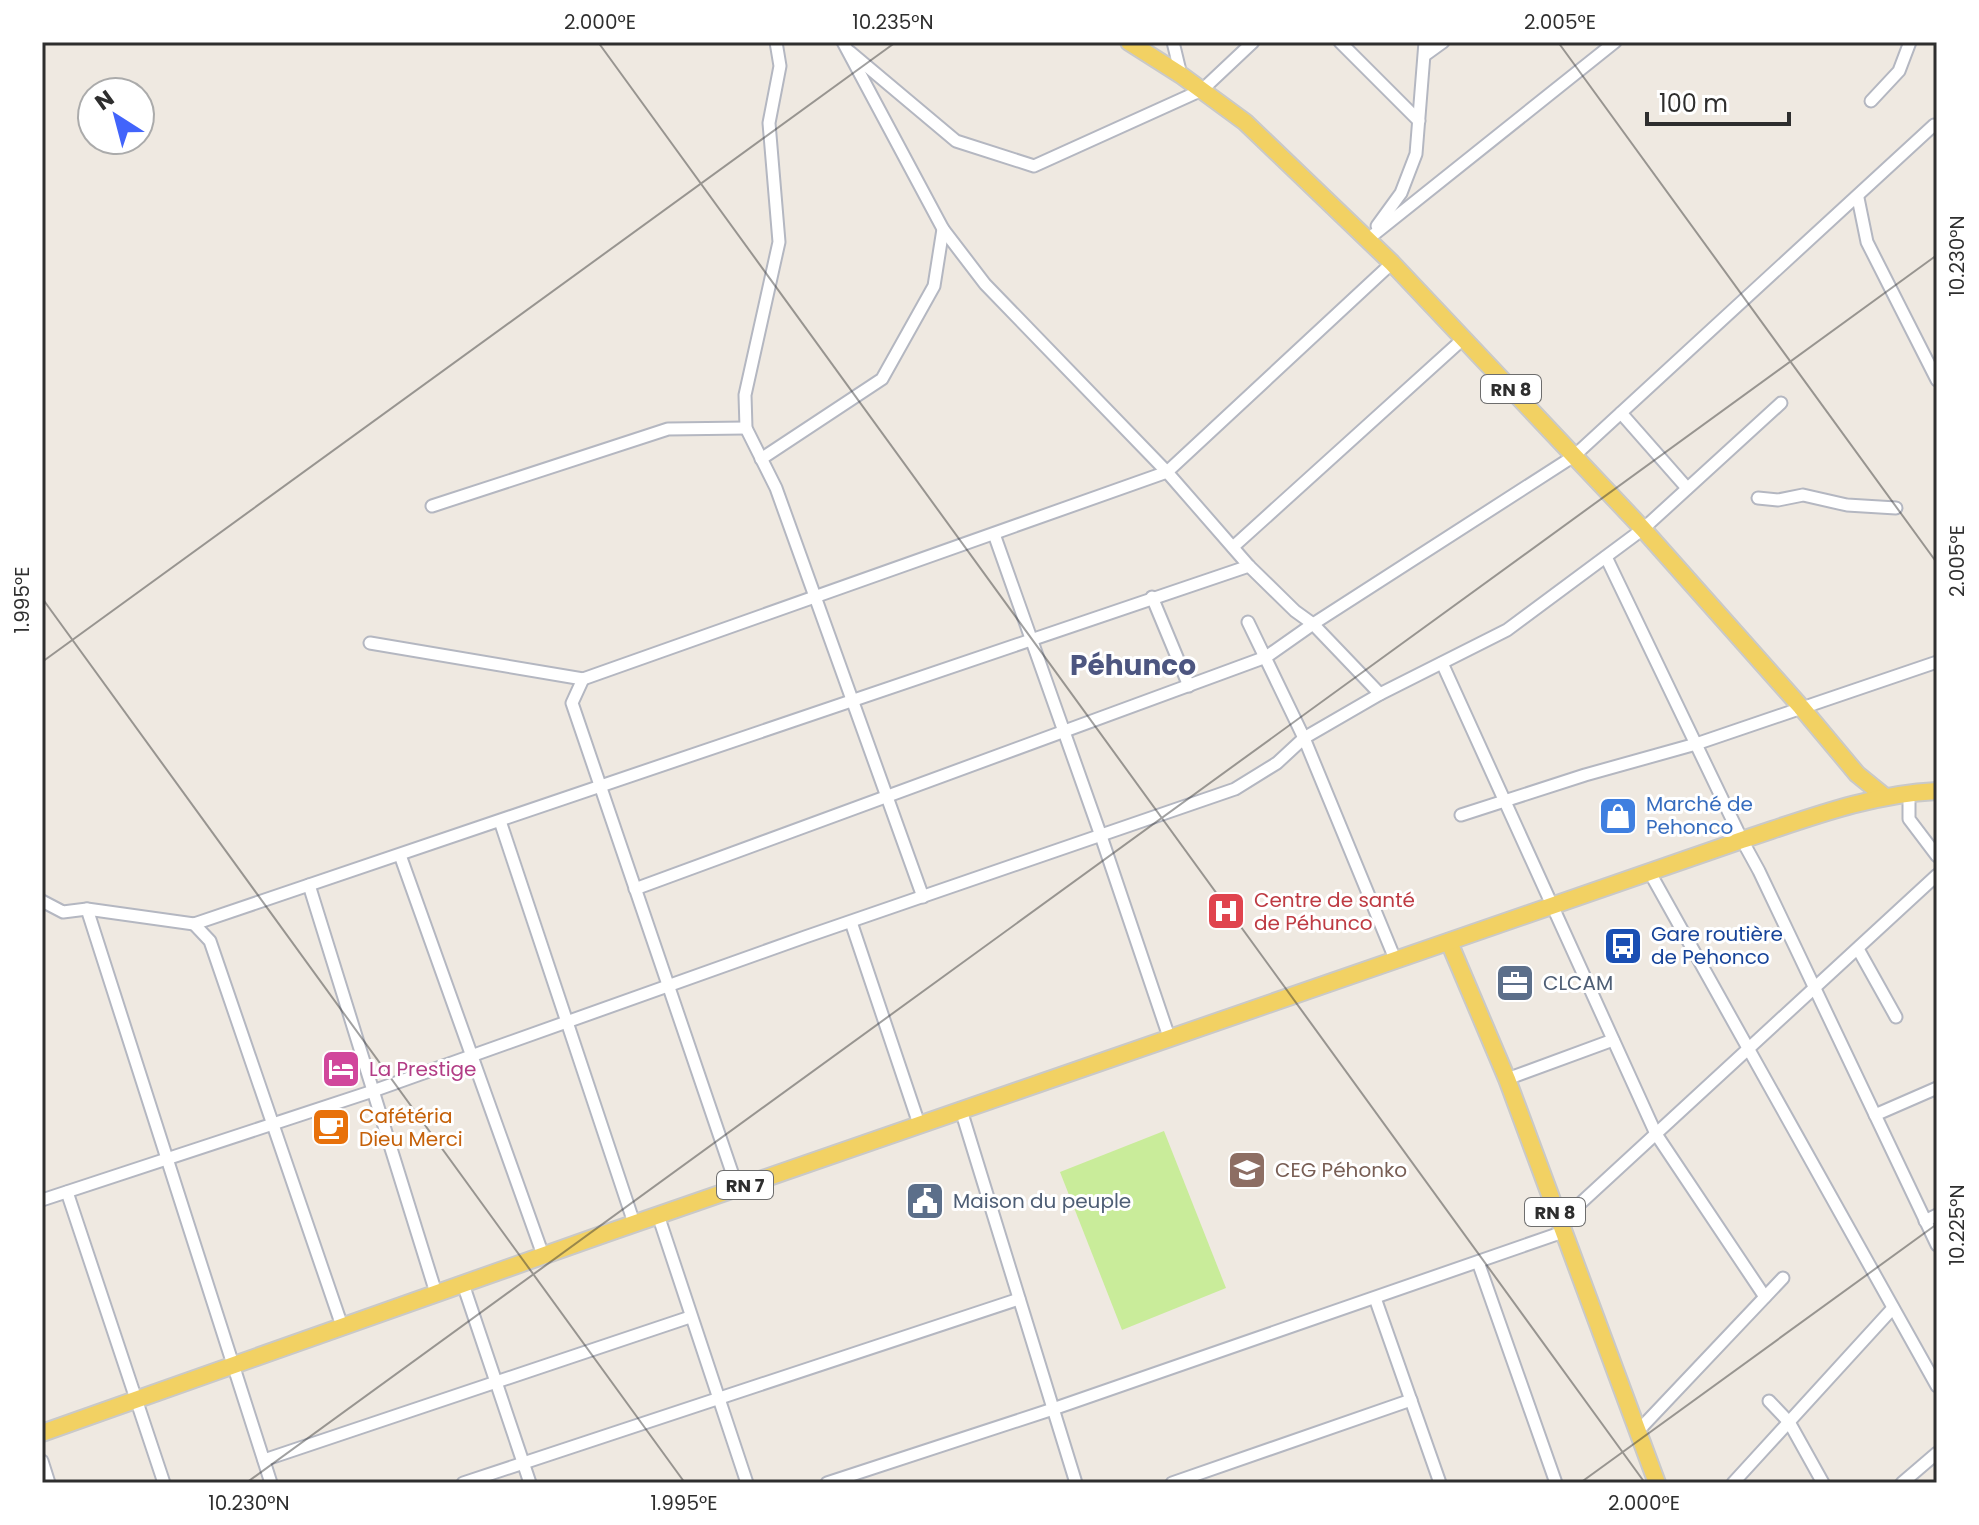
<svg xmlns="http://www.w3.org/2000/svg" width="1979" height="1525" font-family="Poppins,sans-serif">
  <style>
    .pitch { fill: #c9ec9a }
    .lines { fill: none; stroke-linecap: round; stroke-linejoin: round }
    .street-casing { stroke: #b4b7c1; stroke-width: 15 }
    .primary-casing { stroke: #c9c9c9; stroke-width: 20 }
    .street { stroke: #fff; stroke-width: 11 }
    .primary { stroke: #f2d163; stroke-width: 16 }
    .ticks { fill: none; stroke: #2e2e2e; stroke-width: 2; stroke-opacity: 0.45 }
    .labels { text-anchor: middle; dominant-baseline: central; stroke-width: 6; stroke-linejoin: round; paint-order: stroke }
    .shield { fill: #fff; stroke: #6d6d6d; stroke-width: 2 }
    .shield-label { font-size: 18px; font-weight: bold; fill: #2e2e2e }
    .shop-label { font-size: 20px; fill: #366cbe; stroke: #fff; text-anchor: start }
    .health-label { font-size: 20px; fill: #be3a42; stroke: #fff; text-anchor: start }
    .transit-label { font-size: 20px; fill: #164399; stroke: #fff; text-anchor: start }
    .service-label { font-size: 20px; fill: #4e5e75; stroke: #fff; text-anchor: start }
    .hotel-label { font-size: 20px; fill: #b23c85; stroke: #fff; text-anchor: start }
    .food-label { font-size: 20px; fill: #c56008; stroke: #fff; text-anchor: start }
    .education-label { font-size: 20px; fill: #785e54; stroke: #fff; text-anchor: start }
    .district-label { font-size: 28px; font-weight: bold; fill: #4d5680; stroke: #fff }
    .neatline { fill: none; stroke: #2e2e2e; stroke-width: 3 }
    .ticks-label { font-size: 20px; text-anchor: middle; fill: #2e2e2e }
  </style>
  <rect width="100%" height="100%" fill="#efe9e1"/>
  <polygon class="pitch" points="1164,1131 1226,1288 1122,1330 1060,1172"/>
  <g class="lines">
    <g class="street-casing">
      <g id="street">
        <polyline points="776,42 780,66 769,123 779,242 745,395 746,428 776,488 923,897"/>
        <polyline points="843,42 943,229 985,284 1167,472 1249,566 1295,611 1313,624 1380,694"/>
        <polyline points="1173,42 1181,75"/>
        <polyline points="1340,42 1419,121"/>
        <polyline points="850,52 956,141 1034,166 1202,90 1253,42"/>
        <polyline points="1425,55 1443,42"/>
        <polyline points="1871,101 1899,71 1910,42"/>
        <polyline points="1858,198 1867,242 1937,380"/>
        <polyline points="1377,226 1401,193 1416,154 1425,42"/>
        <polyline points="1367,240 1615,42"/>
        <polyline points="1621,413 1687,488"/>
        <polyline points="761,459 882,379 934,286 943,229"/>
        <polyline points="1758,498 1778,500 1803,495 1847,505 1896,508"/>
        <polyline points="432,506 668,429 746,428"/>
        <polyline points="994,534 1101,836 1169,1037"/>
        <polyline points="1233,547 1463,339"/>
        <polyline points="1606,557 1742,840 1759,871 1937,1245"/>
        <polyline points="1152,597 1189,686"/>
        <polyline points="1248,622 1304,738 1395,959"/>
        <polyline points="370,643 583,679 1167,472 1392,263"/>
        <polyline points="1442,663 1656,1134 1765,1297"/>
        <polyline points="583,679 572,703 737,1187"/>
        <polyline points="1909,792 1909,819 1937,856"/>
        <polyline points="1461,815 1585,775 1696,744 1937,662"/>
        <polyline points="500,821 634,1223"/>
        <polyline points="400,855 543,1255"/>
        <polyline points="1649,871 1937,1386"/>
        <polyline points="309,885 436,1293"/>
        <polyline points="635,889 1266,657 1313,624 1574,456 1934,125"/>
        <polyline points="42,901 63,912 87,909 194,924 1249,566"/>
        <polyline points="87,909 271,1483"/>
        <polyline points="851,922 919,1124"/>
        <polyline points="194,924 210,941 342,1326"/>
        <polyline points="1858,949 1896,1017"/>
        <polyline points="1507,1079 1613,1040"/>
        <polyline points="961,1110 1076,1483"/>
        <polyline points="1875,1115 1937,1088"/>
        <polyline points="67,1192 164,1483"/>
        <polyline points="42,1200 373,1091 805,937 1235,789 1277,763 1304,738 1380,694 1507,630 1643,529 1781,403"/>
        <polyline points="658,1215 747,1483"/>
        <polyline points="1925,1221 1937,1215"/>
        <polyline points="1559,1223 1937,875"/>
        <polyline points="1478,1262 1556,1483"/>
        <polyline points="463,1284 530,1483"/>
        <polyline points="1375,1298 1440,1483"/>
        <polyline points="1769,1401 1789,1422 1823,1483"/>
        <polyline points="1639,1430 1783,1278"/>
        <polyline points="264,1460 690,1317"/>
        <polyline points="42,1461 49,1483"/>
        <polyline points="463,1483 1019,1299"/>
        <polyline points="827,1483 1053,1409 1563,1232"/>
        <polyline points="1172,1483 1411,1400"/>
        <polyline points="1733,1483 1893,1308"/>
        <polyline points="1902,1483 1937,1453"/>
      </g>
    </g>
    <g class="primary-casing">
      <g id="primary">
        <polyline points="1129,42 1181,75 1245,122 1392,263 1643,529 1801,707 1857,774 1884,796"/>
        <polyline points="1449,942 1507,1079 1657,1483"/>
        <path d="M 42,1433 L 607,1233 L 1742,840 C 1806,819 1869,794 1937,791"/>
      </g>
    </g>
    <use href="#street" class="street"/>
    <use href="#primary" class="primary"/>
  </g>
  <path class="ticks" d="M 598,42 L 1645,1483M 1558,42 L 1937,563M 42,598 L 685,1483M 42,662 L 896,42M 246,1483 L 1937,255M 1580,1483 L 1937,1224"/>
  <defs>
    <g id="shop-square" transform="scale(2)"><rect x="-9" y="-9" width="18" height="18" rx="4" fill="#3f7fe0" stroke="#fff"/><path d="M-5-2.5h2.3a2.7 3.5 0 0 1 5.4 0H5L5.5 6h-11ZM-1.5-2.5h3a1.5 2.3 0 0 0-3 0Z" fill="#fff"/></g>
    <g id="hospital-square" transform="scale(2)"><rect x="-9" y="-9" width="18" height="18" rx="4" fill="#e0444e" stroke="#fff"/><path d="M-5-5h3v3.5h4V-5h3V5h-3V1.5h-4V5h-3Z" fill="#fff"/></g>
    <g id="bus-square" transform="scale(2)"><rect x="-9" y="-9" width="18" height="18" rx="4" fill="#1a4fb4" stroke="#fff"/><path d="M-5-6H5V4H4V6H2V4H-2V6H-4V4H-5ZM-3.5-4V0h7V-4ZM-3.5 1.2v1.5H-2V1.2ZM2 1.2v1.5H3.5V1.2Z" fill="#fff"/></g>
    <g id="office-square" transform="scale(2)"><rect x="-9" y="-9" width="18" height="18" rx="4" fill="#5c6f8a" stroke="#fff"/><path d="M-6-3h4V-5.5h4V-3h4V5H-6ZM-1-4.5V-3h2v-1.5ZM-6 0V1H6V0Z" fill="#fff"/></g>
    <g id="hotel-square" transform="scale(2)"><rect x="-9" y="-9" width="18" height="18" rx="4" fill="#d1479c" stroke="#fff"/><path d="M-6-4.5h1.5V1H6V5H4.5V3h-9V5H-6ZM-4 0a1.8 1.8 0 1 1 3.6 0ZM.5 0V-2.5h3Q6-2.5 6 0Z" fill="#fff"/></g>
    <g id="cafe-square" transform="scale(2)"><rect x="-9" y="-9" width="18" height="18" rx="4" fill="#e8710a" stroke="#fff"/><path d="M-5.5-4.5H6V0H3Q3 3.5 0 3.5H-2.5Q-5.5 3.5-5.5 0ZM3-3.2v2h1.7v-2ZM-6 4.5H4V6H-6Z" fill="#fff"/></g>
    <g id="school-square" transform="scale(2)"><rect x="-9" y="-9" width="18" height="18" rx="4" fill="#8d6e63" stroke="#fff"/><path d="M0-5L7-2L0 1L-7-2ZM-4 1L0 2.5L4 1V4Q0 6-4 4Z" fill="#fff"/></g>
    <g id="civic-square" transform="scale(2)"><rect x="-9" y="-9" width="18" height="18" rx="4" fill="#5c6f8a" stroke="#fff"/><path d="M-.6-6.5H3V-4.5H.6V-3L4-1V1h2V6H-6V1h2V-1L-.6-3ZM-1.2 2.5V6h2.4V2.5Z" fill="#fff"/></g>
  </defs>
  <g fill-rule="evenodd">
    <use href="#shop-square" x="1618" y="816"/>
    <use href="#hospital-square" x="1226" y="911"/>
    <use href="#bus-square" x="1623" y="946"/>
    <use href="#office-square" x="1515" y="983"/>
    <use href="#hotel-square" x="341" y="1069"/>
    <use href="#cafe-square" x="331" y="1127"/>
    <use href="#school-square" x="1247" y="1170"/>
    <use href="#civic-square" x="925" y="1201"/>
  </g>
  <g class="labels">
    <g class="shield">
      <rect x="1481" y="375" width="60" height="28" rx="6"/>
      <rect x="717" y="1171" width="56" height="28" rx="6"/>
      <rect x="1525" y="1198" width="60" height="28" rx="6"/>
    </g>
    <g class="shield-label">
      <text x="1511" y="389">RN 8</text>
      <text x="745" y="1185">RN 7</text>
      <text x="1555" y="1212">RN 8</text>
    </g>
    <g class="shop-label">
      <text x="1646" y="804">Marché de<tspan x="1646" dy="23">Pehonco</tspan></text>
    </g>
    <g class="health-label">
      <text x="1254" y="900">Centre de santé<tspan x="1254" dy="23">de Péhunco</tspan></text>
    </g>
    <g class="transit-label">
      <text x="1651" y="934">Gare routière<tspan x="1651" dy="23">de Pehonco</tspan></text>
    </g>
    <g class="service-label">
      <text x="1543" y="983">CLCAM</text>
      <text x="953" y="1201">Maison du peuple</text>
    </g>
    <g class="hotel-label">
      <text x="369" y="1069">La Prestige</text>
    </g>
    <g class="food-label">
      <text x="359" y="1116">Cafétéria<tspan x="359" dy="23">Dieu Merci</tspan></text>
    </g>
    <g class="education-label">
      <text x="1275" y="1170">CEG Péhonko</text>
    </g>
    <g class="district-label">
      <text x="1133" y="665">Péhunco</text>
    </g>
  </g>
  <rect width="1979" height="1525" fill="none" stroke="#ffffff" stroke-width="88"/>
  <g transform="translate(116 116) rotate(324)"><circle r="38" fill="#ffffff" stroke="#ababab" stroke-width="2"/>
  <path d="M0-6L14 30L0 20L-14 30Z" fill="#4264fb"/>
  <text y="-12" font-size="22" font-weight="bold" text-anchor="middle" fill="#2e2e2e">N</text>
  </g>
  <path d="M1647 112v12h142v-12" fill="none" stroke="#2e2e2e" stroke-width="4"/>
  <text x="1659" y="112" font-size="24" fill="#2e2e2e" stroke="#ffffff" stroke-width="6" paint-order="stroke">100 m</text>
  <rect x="44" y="44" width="1891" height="1437" class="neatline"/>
  <g class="ticks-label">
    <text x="600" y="29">2.000°E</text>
    <text x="893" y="29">10.235°N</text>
    <text x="1560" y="29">2.005°E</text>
    <text transform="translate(1957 256) rotate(-90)" y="7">10.230°N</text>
    <text transform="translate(1957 561) rotate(-90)" y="7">2.005°E</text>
    <text transform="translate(22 600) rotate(-90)" y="7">1.995°E</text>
    <text transform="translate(1957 1225) rotate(-90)" y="7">10.225°N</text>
    <text x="249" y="1510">10.230°N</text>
    <text x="684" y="1510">1.995°E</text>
    <text x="1644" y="1510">2.000°E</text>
  </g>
</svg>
